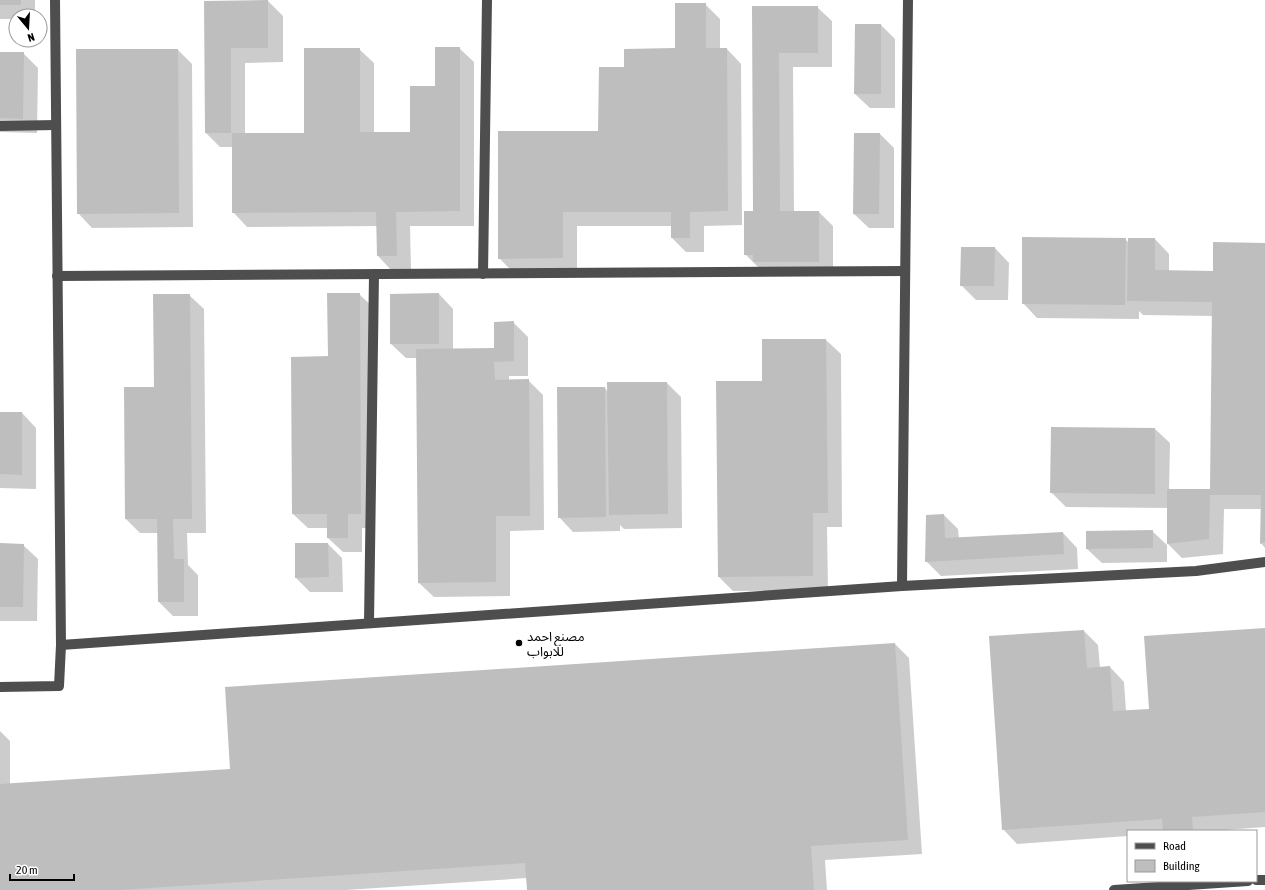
<svg xmlns="http://www.w3.org/2000/svg" width="1265" height="890" font-family="'Asap Condensed','Noto Sans Arabic',sans-serif">
  <style>
    .shadow { fill: #0003 }
    .building { fill: #bebebe }
    .lines { fill: none; stroke-linecap: round; stroke-linejoin: round }
    .minor { stroke: #4e4e4e; stroke-width: 10 }
    .poi-dot { fill: #000; stroke: #fff; stroke-width: 1.5 }
    .labels { text-anchor: middle; dominant-baseline: central; stroke-width: 3.5; stroke-linejoin: round; paint-order: stroke }
    .poi-label { font-size: 13px; fill: #000; stroke: #fff; text-anchor: start }
  </style>
  <rect width="100%" height="100%" fill="#fff"/>
  <g class="shadow">
    <polygon points="0,0 35,0 35,16 16,16 16,19 0,19"/>
    <polygon points="268,1 283,16 283,62 245,63 245,134 305,134 359,49 374,63 374,133 411,133 459,48 474,62 474,226 410,226 411,270 392,271 378,256 378,226 247,227 233,212 233,147 220,147 206,133 205,2"/>
    <polygon points="705,4 720,19 720,49 727,49 741,64 742,225 704,226 704,252 686,252 672,238 672,226 577,226 577,273 514,273 499,258 600,132 625,68 676,49"/>
    <polygon points="753,7 817,7 832,21 832,67 793,67 794,212 819,212 833,226 833,276 760,269 745,254 754,212"/>
    <polygon points="881,25 895,39 895,108 870,108 855,94"/>
    <polygon points="178,50 192,64 193,227 92,228 78,213"/>
    <polygon points="0,53 23,53 38,68 37,133 0,132"/>
    <polygon points="880,134 894,148 894,228 869,228 854,214"/>
    <polygon points="1125,239 1129,243 1155,239 1169,254 1169,271 1214,272 1265,244 1265,548 1261,543 1261,509 1224,509 1223,554 1182,558 1168,544 1168,508 1066,507 1051,492 1052,428 1155,429 1170,443 1169,490 1211,490 1213,316 1143,315 1139,311 1139,319 1037,318 1023,303"/>
    <polygon points="995,248 1009,263 1008,300 976,300 961,285"/>
    <polygon points="359,294 374,308 375,528 362,528 362,552 343,552 328,538 328,528 308,528 293,514 329,357"/>
    <polygon points="439,294 453,309 453,349 495,349 513,322 528,337 528,376 509,376 509,381 528,380 543,395 544,530 510,531 510,596 434,597 419,583 418,358 406,358 391,344"/>
    <polygon points="189,295 204,309 206,533 187,533 188,565 198,575 198,616 173,616 159,602 158,533 140,533 126,519 155,388"/>
    <polygon points="763,340 826,340 841,354 842,527 827,527 828,590 733,591 719,577 763,382"/>
    <polygon points="667,383 681,397 682,528 624,529 620,525 620,531 573,532 559,517 605,388 608,392"/>
    <polygon points="0,413 22,413 36,428 36,489 0,488"/>
    <polygon points="944,515 958,529 959,539 1063,533 1077,548 1078,569 941,576 926,561"/>
    <polygon points="1152,531 1167,545 1167,562 1102,563 1087,549"/>
    <polygon points="0,544 23,545 38,559 37,621 0,621"/>
    <polygon points="328,544 342,558 343,592 310,592 296,578"/>
    <polygon points="1265,629 1265,827 1211,831 1128,831 1128,836 1017,844 1003,829 1084,631 1098,645 1100,668 1110,667 1124,682 1126,711 1150,710"/>
    <polygon points="895,644 909,658 922,854 825,860 827,890 528,890 527,878 346,890 0,890 0,731 10,741 10,784 231,770"/>
  </g>
  <g class="building">
    <rect x="0" y="0" width="21" height="5"/>
    <polygon points="268,0 268,48 231,48 231,133 205,133 204,1"/>
    <polygon points="675,3 706,3 706,48 727,48 728,211 690,212 690,238 671,238 671,212 563,212 563,258 498,259 498,131 598,131 599,67 624,67 624,49 675,48"/>
    <polygon points="752,6 818,6 818,53 779,53 780,211 819,211 819,262 753,262 753,255 744,255 744,211 753,211"/>
    <polygon points="855,24 881,24 881,94 854,94"/>
    <polygon points="435,47 460,47 460,211 396,212 397,256 377,256 376,212 232,213 232,133 304,133 304,48 360,48 360,132 410,132 410,86 435,86"/>
    <polygon points="76,49 178,49 179,213 77,214"/>
    <polygon points="0,52 24,52 23,119 0,118"/>
    <polygon points="854,133 880,133 879,214 853,214"/>
    <polygon points="1022,237 1126,238 1125,305 1022,304"/>
    <polygon points="1128,238 1155,238 1155,270 1213,271 1213,242 1265,243 1265,542 1260,544 1261,495 1210,495 1209,539 1167,544 1167,489 1210,489 1212,302 1127,301"/>
    <polygon points="961,247 995,247 994,286 960,286"/>
    <polygon points="327,293 360,293 361,514 348,514 348,538 327,538 327,514 292,514 291,357 328,356"/>
    <polygon points="439,293 439,344 390,344 390,294"/>
    <polygon points="153,294 190,294 192,519 173,519 174,559 184,559 184,602 158,602 157,519 125,519 124,387 154,387"/>
    <polygon points="514,321 514,361 494,362 495,380 529,379 530,516 496,516 496,582 418,583 416,349 494,348 494,322"/>
    <polygon points="762,339 826,339 828,513 813,513 813,576 718,577 716,381 762,381"/>
    <polygon points="607,382 667,382 668,514 609,515"/>
    <polygon points="557,387 605,387 606,517 558,518"/>
    <polygon points="0,412 22,412 22,475 0,474"/>
    <polygon points="1051,427 1155,428 1155,494 1050,493"/>
    <polygon points="944,514 945,538 1063,532 1064,554 925,562 926,515"/>
    <polygon points="1153,530 1153,548 1086,549 1086,531"/>
    <polygon points="0,543 24,544 23,607 0,607"/>
    <polygon points="295,543 328,543 329,577 295,578"/>
    <polygon points="1265,628 1265,812 1192,817 1193,831 1163,831 1162,819 1002,830 989,636 1084,630 1087,668 1110,666 1113,711 1149,709 1144,636"/>
    <polygon points="895,643 908,840 811,846 814,890 527,890 525,863 119,890 0,890 0,784 230,769 225,687"/>
  </g>
  <g class="lines">
    <g class="minor">
      <polyline points="55,0 61,645"/>
      <polyline points="0,126 56,125"/>
      <polyline points="483,274 487,0"/>
      <polyline points="57,276 905,271"/>
      <polyline points="902,586 908,0"/>
      <polyline points="369,623 374,274"/>
      <polyline points="0,687 59,686 61,645 902,586 1196,571 1265,562"/>
      <polyline points="1256,880 1265,880"/>
      <polyline points="1114,890 1248,881"/>
    </g>
  </g>
  <circle class="poi-dot" cx="519" cy="643" r="4"/>
  <g class="labels">
    <g class="poi-label">
      <text x="527" y="636">مصنع احمد<tspan x="527" dy="15">للابواب</tspan></text>
    </g>
  </g>
  <rect x="1127" y="830" width="130" height="52" fill="#ffffff" stroke="#999999"/>
  <rect x="1135" y="843" width="20" height="6" fill="#4e4e4e" stroke="#999999"/>
  <text x="1163" y="850" font-size="12" fill="#000000">Road</text>
  <rect x="1135" y="860" width="20" height="12" fill="#bebebe" stroke="#999999"/>
  <text x="1163" y="870" font-size="12" fill="#000000">Building</text>
  <g transform="translate(28 28) rotate(162)"><circle r="19" fill="#ffffff" stroke="#999999"/>
  <path d="M0-3L7 15L0 10L-7 15Z" fill="#000000"/>
  <text y="-6" font-size="11" font-weight="bold" text-anchor="middle" fill="#000000">N</text>
  </g>
  <path d="M10 874v6h64v-6" fill="none" stroke="#000000" stroke-width="2"/>
  <text x="16" y="874" font-size="12" fill="#000000" stroke="#ffffff" stroke-width="3" paint-order="stroke">20 m</text>
</svg>
